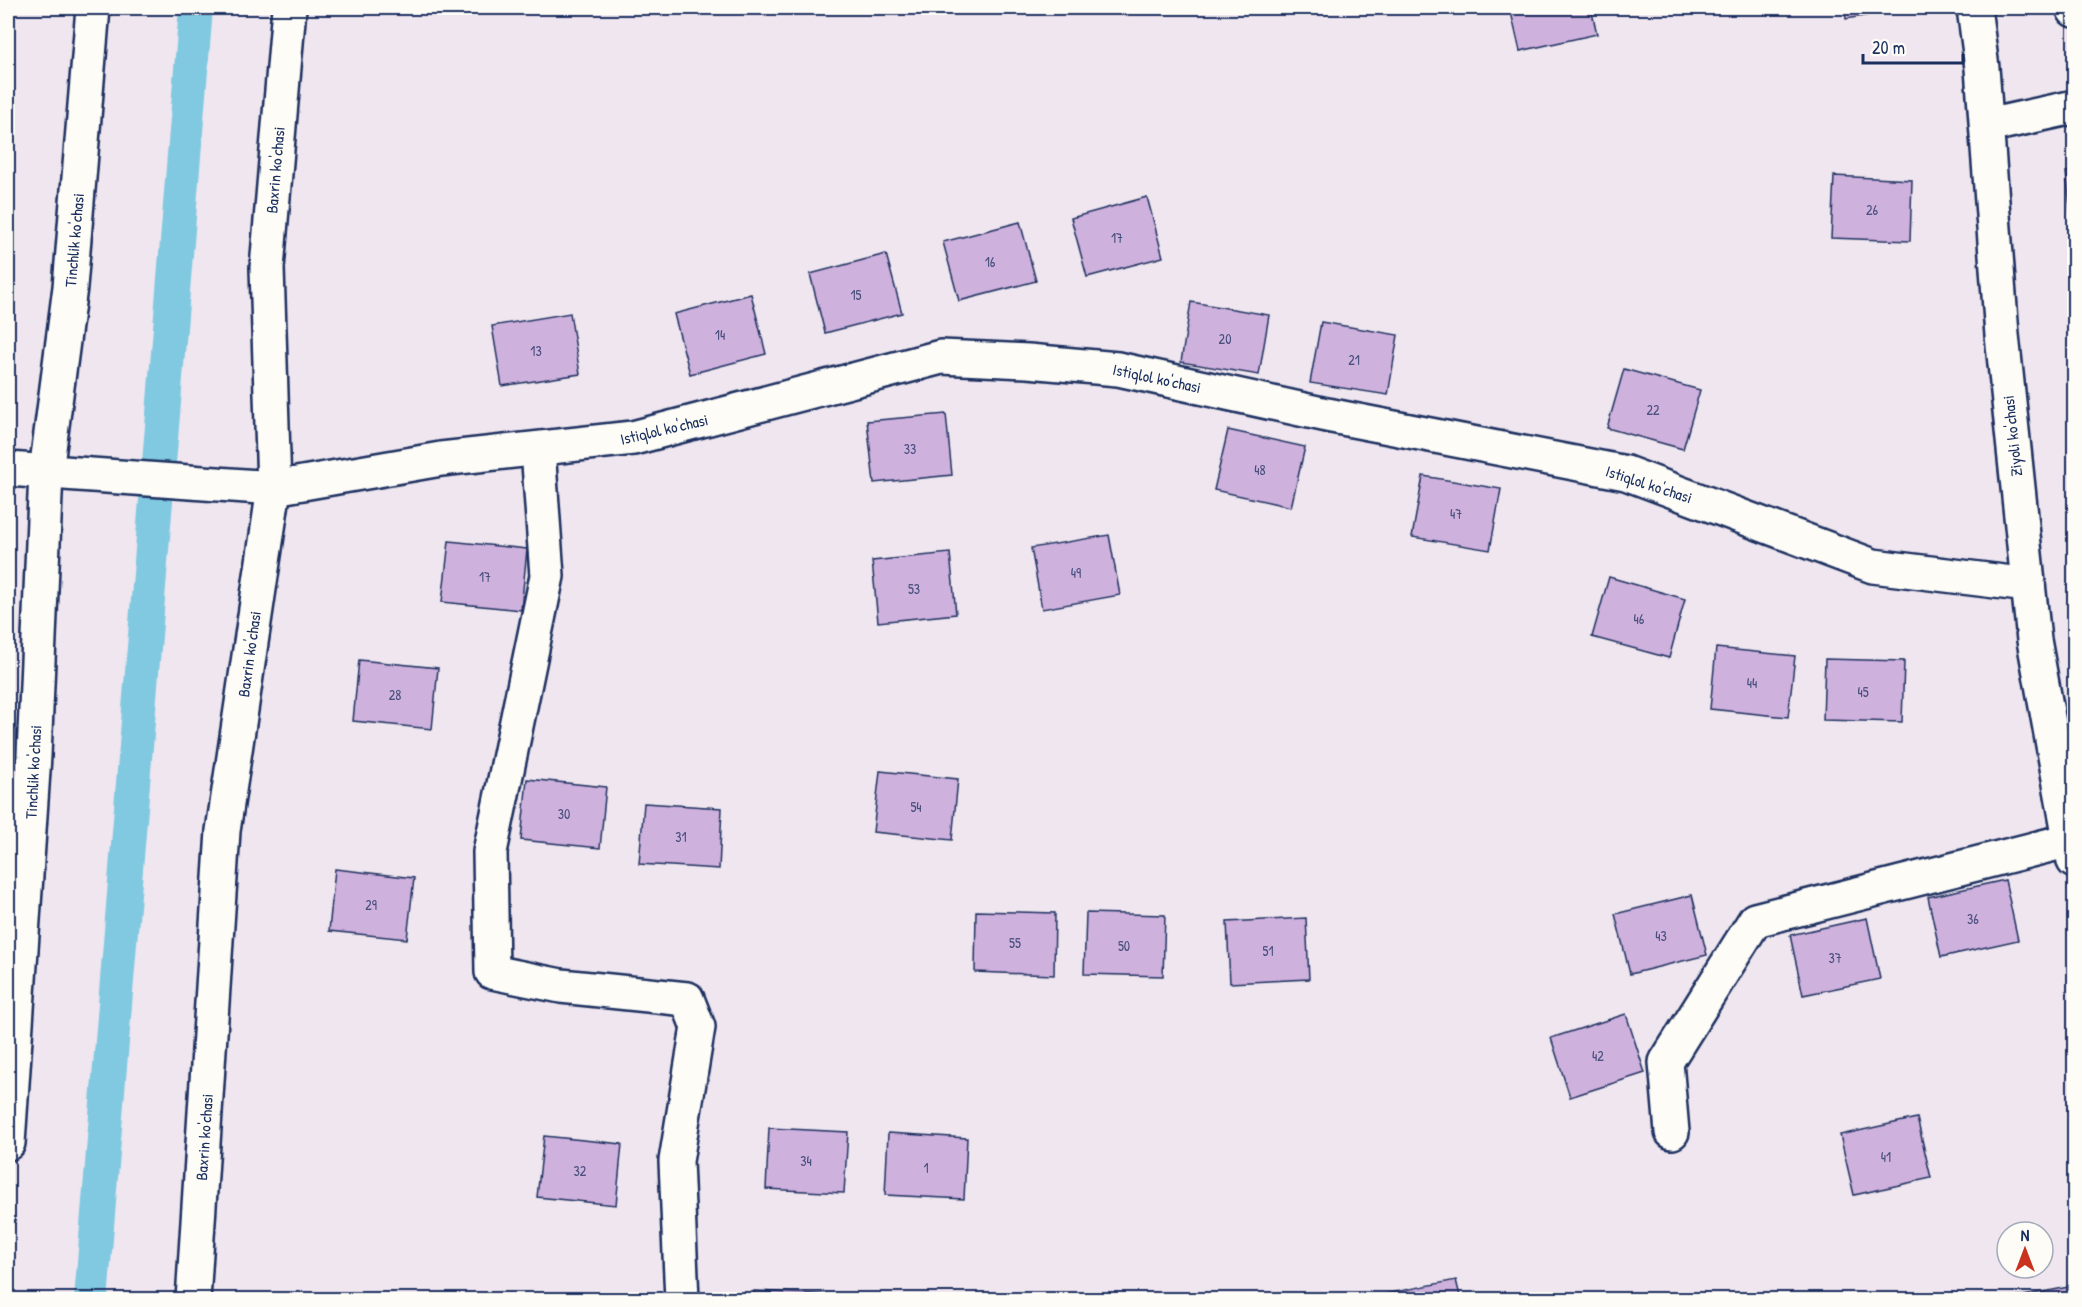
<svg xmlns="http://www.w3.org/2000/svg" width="2082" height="1307" font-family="'Patrick Hand',sans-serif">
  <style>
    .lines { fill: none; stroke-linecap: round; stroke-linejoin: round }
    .canal { stroke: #80c9e1; stroke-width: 34 }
    .building { fill: #cfb1dd; stroke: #1b2f5e; stroke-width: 1.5 }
    .minor-casing { stroke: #1b2f5e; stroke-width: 38 }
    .minor { stroke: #fdfcf7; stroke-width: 33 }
    .labels { text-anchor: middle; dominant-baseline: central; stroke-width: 4.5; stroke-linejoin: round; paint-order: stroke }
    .number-label { font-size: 14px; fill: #48507e }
    .street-label { font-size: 16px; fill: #1b2f5e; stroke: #fdfcf7 }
  </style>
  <rect width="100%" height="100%" fill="#efe6ef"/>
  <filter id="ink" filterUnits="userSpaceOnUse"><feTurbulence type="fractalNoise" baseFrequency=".0167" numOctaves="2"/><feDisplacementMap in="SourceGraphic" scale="12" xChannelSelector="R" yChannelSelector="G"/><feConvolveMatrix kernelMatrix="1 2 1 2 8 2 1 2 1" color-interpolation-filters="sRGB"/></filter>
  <g filter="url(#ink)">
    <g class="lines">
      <polyline class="canal" points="91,1300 196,8"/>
    </g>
    <g class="building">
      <polygon points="1510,8 1591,8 1597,34 1520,51"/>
      <polygon points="1844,8 1906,8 1906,9 1846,19"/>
      <polygon points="2074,171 2074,233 2073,233 2066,172"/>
      <polygon points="1834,176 1912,180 1910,241 1831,238"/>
      <polygon points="1147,197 1163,257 1087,277 1071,218"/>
      <polygon points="1020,222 1036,281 959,301 943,242"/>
      <polygon points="886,254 902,313 825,333 810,274"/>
      <polygon points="751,294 766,354 690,374 674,314"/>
      <polygon points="1191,302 1269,315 1259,375 1181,362"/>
      <polygon points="570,313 580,374 502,386 492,326"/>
      <polygon points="1321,322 1398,335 1388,395 1310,383"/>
      <polygon points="1624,369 1700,390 1683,449 1607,428"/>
      <polygon points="946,414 952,475 874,483 867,421"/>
      <polygon points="1228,430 1305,447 1291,507 1214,490"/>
      <polygon points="1423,476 1501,489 1490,550 1412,537"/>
      <polygon points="1109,535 1120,595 1042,609 1031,548"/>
      <polygon points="449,541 527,549 521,610 442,602"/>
      <polygon points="950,553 956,614 878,622 872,561"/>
      <polygon points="1609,577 1685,599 1669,658 1592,637"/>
      <polygon points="1716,648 1795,656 1788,717 1710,709"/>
      <polygon points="1825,659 1904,661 1902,722 1823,720"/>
      <polygon points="359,660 438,668 432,729 353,721"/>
      <polygon points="880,771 958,779 952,840 873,832"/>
      <polygon points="527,779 606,787 600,848 521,840"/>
      <polygon points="644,803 722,808 719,869 639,864"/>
      <polygon points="335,869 414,878 407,939 329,931"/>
      <polygon points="2005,880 2018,940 1941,957 1928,897"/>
      <polygon points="1692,895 1707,955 1630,974 1615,914"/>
      <polygon points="976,911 1055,913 1054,975 975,972"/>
      <polygon points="1086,913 1165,915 1163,976 1084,974"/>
      <polygon points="1306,918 1309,979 1230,983 1227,922"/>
      <polygon points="1867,918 1880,979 1803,995 1790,935"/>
      <polygon points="1626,1014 1645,1073 1570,1097 1551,1038"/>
      <polygon points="1917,1118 1931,1178 1854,1195 1840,1135"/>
      <polygon points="769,1128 848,1132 844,1193 766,1189"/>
      <polygon points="888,1133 967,1138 964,1199 885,1195"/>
      <polygon points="544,1136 622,1144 616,1205 537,1197"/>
      <polygon points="1456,1280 1461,1300 1380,1300 1379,1295"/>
      <polygon points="2074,1286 2074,1300 2007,1300 2007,1299"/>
      <polygon points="754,1291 834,1295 833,1300 754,1300"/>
    </g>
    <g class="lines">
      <g class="minor-casing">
        <g id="minor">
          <polyline points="1974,8 1982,68 2002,335 2034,640 2074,861"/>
          <polyline points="2074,8 2074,10"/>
          <polyline points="1987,126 2074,107"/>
          <polyline points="538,449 547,576 490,852 492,972 561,986 687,999 698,1027 676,1161 682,1300"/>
          <polyline points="8,469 274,488 441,459 633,438 941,357 1028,361 1118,369 1327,415 1626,473 1873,566 2028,585"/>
          <polyline points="1672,1132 1666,1062 1755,920 2070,840"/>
          <polyline points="8,1143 34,756 46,472 70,287 93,8"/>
          <polyline points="193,1300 223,831 274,488 267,268 289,8"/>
        </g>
      </g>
      <use href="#minor" class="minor"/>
    </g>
  </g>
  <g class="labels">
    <g class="number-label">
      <text x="1872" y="209">26</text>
      <text x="1117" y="237">17</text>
      <text x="990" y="261">16</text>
      <text x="856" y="294">15</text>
      <text x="720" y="334">14</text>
      <text x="1225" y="338">20</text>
      <text x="536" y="350">13</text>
      <text x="1354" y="359">21</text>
      <text x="1653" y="409">22</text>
      <text x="910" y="448">33</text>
      <text x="1260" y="469">48</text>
      <text x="1456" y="513">47</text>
      <text x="1076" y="572">49</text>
      <text x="485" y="576">17</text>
      <text x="914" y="588">53</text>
      <text x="1639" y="618">46</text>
      <text x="1752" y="682">44</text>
      <text x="1863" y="691">45</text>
      <text x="395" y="694">28</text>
      <text x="916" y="806">54</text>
      <text x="564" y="813">30</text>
      <text x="681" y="836">31</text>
      <text x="371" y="904">29</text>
      <text x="1973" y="918">36</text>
      <text x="1661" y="935">43</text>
      <text x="1015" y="942">55</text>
      <text x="1124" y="945">50</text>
      <text x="1268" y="950">51</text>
      <text x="1835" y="957">37</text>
      <text x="1598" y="1055">42</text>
      <text x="1886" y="1156">41</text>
      <text x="806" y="1160">34</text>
      <text x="926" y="1167">1</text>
      <text x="580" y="1170">32</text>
    </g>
    <g class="street-label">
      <text transform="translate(275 170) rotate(-85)">Baxrin ko'chasi</text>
      <text transform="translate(74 240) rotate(-85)">Tinchlik ko'chasi</text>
      <text transform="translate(1157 378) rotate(12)">Istiqlol ko'chasi</text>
      <text transform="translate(664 429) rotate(-13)">Istiqlol ko'chasi</text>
      <text transform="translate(2012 436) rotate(-96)">Ziyoli ko'chasi</text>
      <text transform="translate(1649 484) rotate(18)">Istiqlol ko'chasi</text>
      <text transform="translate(249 654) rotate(-82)">Baxrin ko'chasi</text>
      <text transform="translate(33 772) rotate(-87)">Tinchlik ko'chasi</text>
      <text transform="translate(204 1137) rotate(-86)">Baxrin ko'chasi</text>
    </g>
  </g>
  <rect width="2082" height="1307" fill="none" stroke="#fdfcf7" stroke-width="30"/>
  <rect x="15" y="15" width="2052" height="1277" fill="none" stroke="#1b2f5e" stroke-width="2" filter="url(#ink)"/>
  <g transform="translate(2025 1250)"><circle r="28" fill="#fdfcf7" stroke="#a3aaba" stroke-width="1.5"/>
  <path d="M0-4.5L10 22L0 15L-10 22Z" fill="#c8321e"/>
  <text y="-9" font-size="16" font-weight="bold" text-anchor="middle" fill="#1b2f5e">N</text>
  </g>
  <path d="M1863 54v9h100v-9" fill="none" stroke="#1b2f5e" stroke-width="3"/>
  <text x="1872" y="54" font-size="18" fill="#1b2f5e" stroke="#fdfcf7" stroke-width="4.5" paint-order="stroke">20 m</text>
</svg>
